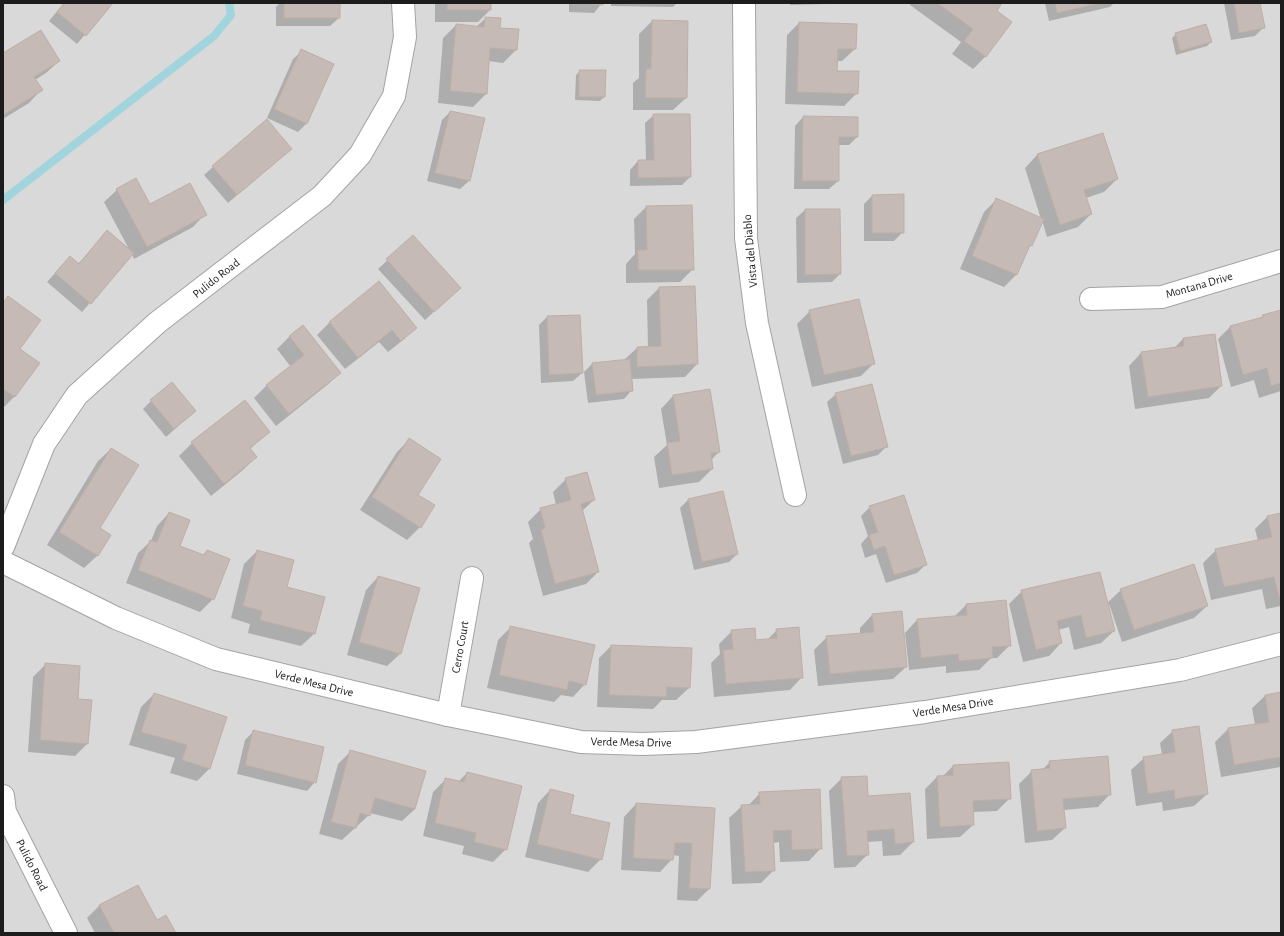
<svg xmlns="http://www.w3.org/2000/svg" width="1284" height="936" font-family="'Alegreya Sans',sans-serif">
  <style>
    .residential { fill: #dad9d9 }
    .shadow { fill: #0003 }
    .lines { fill: none; stroke-linecap: round; stroke-linejoin: round }
    .stream { stroke: #a1d4dc; stroke-width: 8 }
    .building { fill: #c5bab5; stroke: #bfaea4 }
    .minor-casing { stroke: #a3a3a3; stroke-width: 24 }
    .minor { stroke: #fff; stroke-width: 22 }
    .labels { text-anchor: middle; dominant-baseline: central; stroke-width: 3; stroke-linejoin: round; paint-order: stroke }
    .street-label { font-size: 12px; fill: #1c1c1c; stroke: #fff }
  </style>
  <rect width="100%" height="100%" fill="#eee9e2"/>
  <rect class="residential" x="3" y="3" width="1278" height="930"/>
  <g class="shadow">
    <polygon points="64,3 112,3 77,44 49,21"/>
    <polygon points="280,3 339,3 339,18 330,26 276,26 276,7"/>
    <polygon points="435,3 490,3 490,10 478,22 435,22"/>
    <polygon points="569,3 602,3 594,13 569,12"/>
    <polygon points="611,3 677,3 673,7 611,6"/>
    <polygon points="790,3 830,3 829,4 790,5"/>
    <polygon points="910,3 1001,3 995,11 1011,22 985,57 973,69 952,54 961,42 910,5"/>
    <polygon points="1045,3 1114,3 1110,7 1049,21"/>
    <polygon points="1224,3 1259,3 1263,28 1255,36 1231,40"/>
    <polygon points="486,18 499,28 517,30 516,50 503,63 488,61 486,94 473,107 438,103 443,38 456,25 476,27"/>
    <polygon points="652,21 687,22 686,98 673,110 633,110 633,83 639,78 639,34"/>
    <polygon points="799,23 855,49 842,61 837,61 836,72 857,93 844,106 785,104 787,35"/>
    <polygon points="1176,34 1211,42 1207,46 1176,55 1172,38"/>
    <polygon points="302,51 306,124 298,132 267,118 293,59"/>
    <polygon points="3,54 59,61 46,73 35,80 41,90 29,103 3,119"/>
    <polygon points="580,71 604,97 600,101 575,100 576,75"/>
    <polygon points="450,112 469,181 460,189 427,181 442,120"/>
    <polygon points="654,115 690,177 682,185 630,186 630,170 638,161 646,161 645,123"/>
    <polygon points="803,117 857,137 849,145 838,145 838,181 829,189 794,189 795,126"/>
    <polygon points="1102,134 1117,179 1104,192 1086,198 1091,214 1078,227 1047,237 1042,220 1031,245 1027,250 1016,275 1004,287 960,269 984,212 996,200 1041,219 1025,168 1037,155"/>
    <polygon points="291,149 228,203 204,175 213,167"/>
    <polygon points="117,190 150,206 205,214 193,227 134,259 132,254 82,312 47,282 70,257 78,264 107,232 130,251 104,202"/>
    <polygon points="872,196 903,232 894,241 864,241 864,204"/>
    <polygon points="647,206 693,269 680,282 626,283 626,264 635,254 634,219"/>
    <polygon points="805,210 839,210 840,274 832,282 797,283 796,218"/>
    <polygon points="413,236 451,296 425,320 378,269"/>
    <polygon points="694,287 697,364 685,377 631,379 632,390 624,399 588,403 584,372 592,364 624,360 637,348 648,347 647,300 659,288"/>
    <polygon points="8,298 19,349 38,363 14,397 3,408 3,303"/>
    <polygon points="810,311 874,363 861,376 812,387 797,324"/>
    <polygon points="1281,311 1281,391 1259,398 1254,380 1231,387 1218,339 1231,326 1260,319 1263,316"/>
    <polygon points="547,317 582,373 573,381 541,383 539,325"/>
    <polygon points="330,322 416,327 403,340 388,352 379,342 345,369 317,335"/>
    <polygon points="303,326 340,373 327,385 276,426 254,398 267,385 291,367 277,349 289,337"/>
    <polygon points="1183,339 1221,386 1209,398 1135,409 1129,366 1141,353 1174,348"/>
    <polygon points="836,394 887,446 878,455 843,464 827,402"/>
    <polygon points="673,396 719,452 711,460 712,469 699,482 659,488 654,457 667,445 661,409"/>
    <polygon points="151,401 195,411 166,437 143,409"/>
    <polygon points="269,431 250,449 256,457 243,470 211,496 179,456 192,443"/>
    <polygon points="409,440 420,527 407,540 360,510 397,452"/>
    <polygon points="111,449 99,528 110,535 97,556 84,568 47,545 98,461"/>
    <polygon points="566,479 594,500 582,511 598,572 586,584 543,596 529,543 533,539 528,522 541,509 556,505 553,492"/>
    <polygon points="688,500 737,554 729,562 694,570 680,508"/>
    <polygon points="870,507 926,564 917,573 886,583 876,554 865,558 861,544 868,536 861,516"/>
    <polygon points="169,513 178,546 202,556 207,551 213,599 200,612 126,583 138,553 151,541 157,526"/>
    <polygon points="1281,514 1281,606 1266,609 1262,589 1211,600 1203,563 1216,550 1258,541 1255,529 1268,516"/>
    <polygon points="257,551 286,588 323,597 314,634 301,646 248,633 250,624 231,618 244,564"/>
    <polygon points="378,577 418,589 400,654 387,666 347,655 366,590"/>
    <polygon points="1121,590 1207,606 1194,618 1122,642 1109,604 1107,604 1114,631 1101,643 1074,650 1069,627 1058,630 1061,643 1049,656 1023,662 1009,604 1022,591 1107,603"/>
    <polygon points="966,605 1010,645 997,658 991,658 979,670 946,673 946,666 909,670 905,633 917,620 954,617"/>
    <polygon points="872,615 906,667 893,679 818,686 814,650 827,637 860,634 860,628"/>
    <polygon points="510,628 585,684 573,697 561,695 554,702 487,688 498,640"/>
    <polygon points="777,630 802,677 790,690 714,697 711,663 720,654 719,644 732,631 755,641 767,640"/>
    <polygon points="611,646 689,688 676,700 662,700 653,709 597,707 599,658"/>
    <polygon points="46,664 77,700 88,743 75,756 28,752 33,677"/>
    <polygon points="1281,693 1281,767 1221,777 1215,742 1228,729 1255,725 1252,708 1265,696"/>
    <polygon points="154,694 210,768 197,781 170,773 175,758 129,745 141,707"/>
    <polygon points="254,731 315,782 307,791 237,774 245,740"/>
    <polygon points="1173,731 1207,794 1194,806 1163,811 1162,802 1136,806 1131,770 1144,758 1162,755 1160,743"/>
    <polygon points="351,751 415,809 402,821 370,813 369,815 342,840 319,834 338,764"/>
    <polygon points="1050,762 1110,794 1098,807 1063,810 1065,828 1052,840 1025,843 1019,784 1032,771 1042,770"/>
    <polygon points="953,766 1010,798 997,811 973,812 973,825 960,837 927,839 925,789 937,777 942,777"/>
    <polygon points="467,773 506,849 493,862 462,854 464,846 423,836 433,792 446,779 458,782"/>
    <polygon points="842,778 867,797 913,842 900,855 883,856 882,841 867,842 868,854 855,867 834,868 829,791"/>
    <polygon points="550,790 601,859 588,872 525,857 538,803"/>
    <polygon points="760,793 821,848 809,861 780,862 779,842 773,843 774,870 761,883 732,884 729,818 742,806 748,806"/>
    <polygon points="636,804 714,809 709,889 697,901 677,900 679,856 673,855 672,859 660,872 621,870 624,817"/>
    <polygon points="100,905 156,921 174,933 95,933 87,918"/>
  </g>
  <g class="lines">
    <polyline class="stream" points="3,200 214,36 231,15 229,3"/>
  </g>
  <g class="building">
    <polygon points="64,3 113,3 86,36 57,12"/>
    <rect x="284" y="3" width="56" height="15"/>
    <rect x="447" y="3" width="44" height="7"/>
    <polygon points="577,3 603,3 603,5"/>
    <polygon points="937,3 1002,3 997,11 1012,22 986,57 964,41 973,29"/>
    <polygon points="1055,3 1101,3 1057,13"/>
    <polygon points="1234,3 1260,3 1265,28 1239,33"/>
    <polygon points="485,17 501,18 500,28 519,29 517,50 490,48 487,94 450,91 456,24 484,27"/>
    <polygon points="652,20 688,21 687,98 645,98 646,69 651,69"/>
    <polygon points="799,22 857,24 856,49 838,49 837,71 859,71 858,94 797,92"/>
    <polygon points="1206,24 1212,42 1180,51 1175,33"/>
    <polygon points="41,30 60,61 34,77 43,90 3,115 3,53"/>
    <polygon points="301,49 334,64 307,124 274,109"/>
    <polygon points="579,70 606,70 605,97 579,97"/>
    <polygon points="450,111 485,118 470,181 435,173"/>
    <polygon points="653,114 690,114 691,177 638,178 638,160 654,160"/>
    <polygon points="803,116 858,117 858,137 839,137 839,181 802,181"/>
    <polygon points="267,119 292,149 237,195 212,166"/>
    <polygon points="1103,133 1118,179 1084,190 1092,214 1060,225 1037,154"/>
    <polygon points="136,178 150,204 190,183 207,215 147,247 116,189"/>
    <polygon points="904,194 904,233 872,233 872,195"/>
    <polygon points="996,198 1044,219 1032,246 1030,245 1017,275 972,256"/>
    <polygon points="692,205 694,270 638,270 638,250 647,250 646,206"/>
    <polygon points="805,209 840,209 841,274 805,275"/>
    <polygon points="107,230 134,253 91,304 55,273 70,256 79,264"/>
    <polygon points="413,235 461,288 434,312 386,259"/>
    <polygon points="379,281 417,328 401,341 392,330 358,358 329,322"/>
    <polygon points="695,286 698,364 637,367 637,347 661,346 659,287"/>
    <polygon points="8,296 41,320 20,349 40,363 15,397 3,389 3,303"/>
    <polygon points="859,299 875,364 824,375 809,310"/>
    <polygon points="1281,310 1281,383 1271,386 1267,368 1243,375 1230,326 1263,317 1262,315"/>
    <polygon points="580,315 583,373 549,375 547,316"/>
    <polygon points="303,325 341,373 289,414 266,385 304,355 289,336"/>
    <polygon points="1215,334 1222,386 1148,397 1141,352 1184,346 1183,338"/>
    <polygon points="630,359 633,391 596,395 592,363"/>
    <polygon points="172,382 196,411 174,429 150,400"/>
    <polygon points="872,384 888,447 851,456 835,393"/>
    <polygon points="710,389 720,452 711,453 713,469 672,475 667,443 680,441 673,395"/>
    <polygon points="245,400 270,432 250,448 257,457 224,484 191,442"/>
    <polygon points="409,438 441,459 418,495 435,505 421,528 372,497"/>
    <polygon points="111,448 139,465 100,528 111,535 98,556 59,532"/>
    <polygon points="587,472 595,500 581,504 599,572 555,584 541,530 545,528 540,508 571,500 565,478"/>
    <polygon points="723,491 738,554 702,562 688,499"/>
    <polygon points="904,495 927,565 894,575 885,546 874,550 869,535 878,532 869,506"/>
    <polygon points="169,512 190,520 180,546 204,555 207,550 230,559 214,600 138,570 150,540 157,542"/>
    <polygon points="1281,513 1281,596 1279,597 1274,577 1224,587 1215,549 1272,537 1267,516"/>
    <polygon points="257,550 294,560 287,587 325,597 315,634 260,620 262,611 243,606"/>
    <polygon points="1194,564 1208,606 1134,630 1120,589"/>
    <polygon points="1100,572 1115,631 1086,638 1081,615 1057,621 1062,643 1036,650 1021,590"/>
    <polygon points="378,576 420,588 401,654 359,642"/>
    <polygon points="1006,600 1011,646 992,647 993,658 959,661 958,654 921,658 917,619 967,615 966,604"/>
    <polygon points="902,611 907,667 830,674 826,636 874,632 872,614"/>
    <polygon points="510,626 595,645 586,685 569,681 567,690 499,675"/>
    <polygon points="799,627 803,678 726,684 723,650 733,649 731,630 755,628 756,640 777,638 776,629"/>
    <polygon points="611,645 692,648 690,688 667,687 666,697 609,695"/>
    <polygon points="45,663 80,666 78,699 92,700 88,744 40,740"/>
    <polygon points="1281,692 1281,757 1234,765 1228,728 1269,722 1265,695"/>
    <polygon points="154,693 227,717 210,769 182,760 187,745 141,732"/>
    <polygon points="1199,726 1208,794 1175,799 1174,790 1148,794 1143,757 1175,752 1172,730"/>
    <polygon points="253,730 324,747 316,783 245,765"/>
    <polygon points="350,750 426,771 415,809 375,798 370,816 360,813 356,828 331,822"/>
    <polygon points="1108,756 1111,795 1063,799 1066,828 1037,831 1031,770 1050,768 1049,761"/>
    <polygon points="1009,762 1011,799 973,801 974,825 940,827 937,776 953,775 953,765"/>
    <polygon points="467,772 522,786 507,850 474,842 476,833 435,823 445,778 464,782"/>
    <polygon points="867,776 868,796 910,793 914,842 895,844 894,829 867,831 869,855 847,856 841,777"/>
    <polygon points="550,789 574,795 570,814 610,823 602,860 537,844"/>
    <polygon points="820,789 822,849 792,850 791,830 773,831 775,871 745,872 741,805 760,804 759,792"/>
    <polygon points="636,803 715,808 710,889 689,888 692,843 675,843 673,860 633,858"/>
    <polygon points="138,885 157,920 166,915 176,933 114,933 99,905"/>
  </g>
  <g class="lines">
    <g class="minor-casing">
      <g id="minor">
        <polyline points="744,3 746,238 757,323 795,495"/>
        <polyline points="1091,299 1162,297 1281,261"/>
        <polyline points="3,547 44,444 77,395 158,322 322,196 360,155 394,96 405,37 403,3"/>
        <polyline points="3,562 116,618 216,659 448,715 581,742 643,744 696,742 925,712 1180,670 1281,644"/>
        <polyline points="448,715 472,578"/>
        <polyline points="3,796 5,812 66,933"/>
      </g>
    </g>
    <use href="#minor" class="minor"/>
  </g>
  <g class="labels">
    <g class="street-label">
      <text transform="translate(750 251) rotate(-95)">Vista del Diablo</text>
      <text transform="translate(216 278) rotate(-38)">Pulido Road</text>
      <text transform="translate(1199 285) rotate(-16)">Montana Drive</text>
      <text transform="translate(460 647) rotate(-80)">Cerro Court</text>
      <text transform="translate(314 683) rotate(14)">Verde Mesa Drive</text>
      <text transform="translate(953 707) rotate(-9)">Verde Mesa Drive</text>
      <text transform="translate(631 742) rotate(1)">Verde Mesa Drive</text>
      <text transform="translate(32 865) rotate(63)">Pulido Road</text>
    </g>
  </g>
  <rect width="1284" height="936" fill="none" stroke="#1c1c1c" stroke-width="8"/>
</svg>
